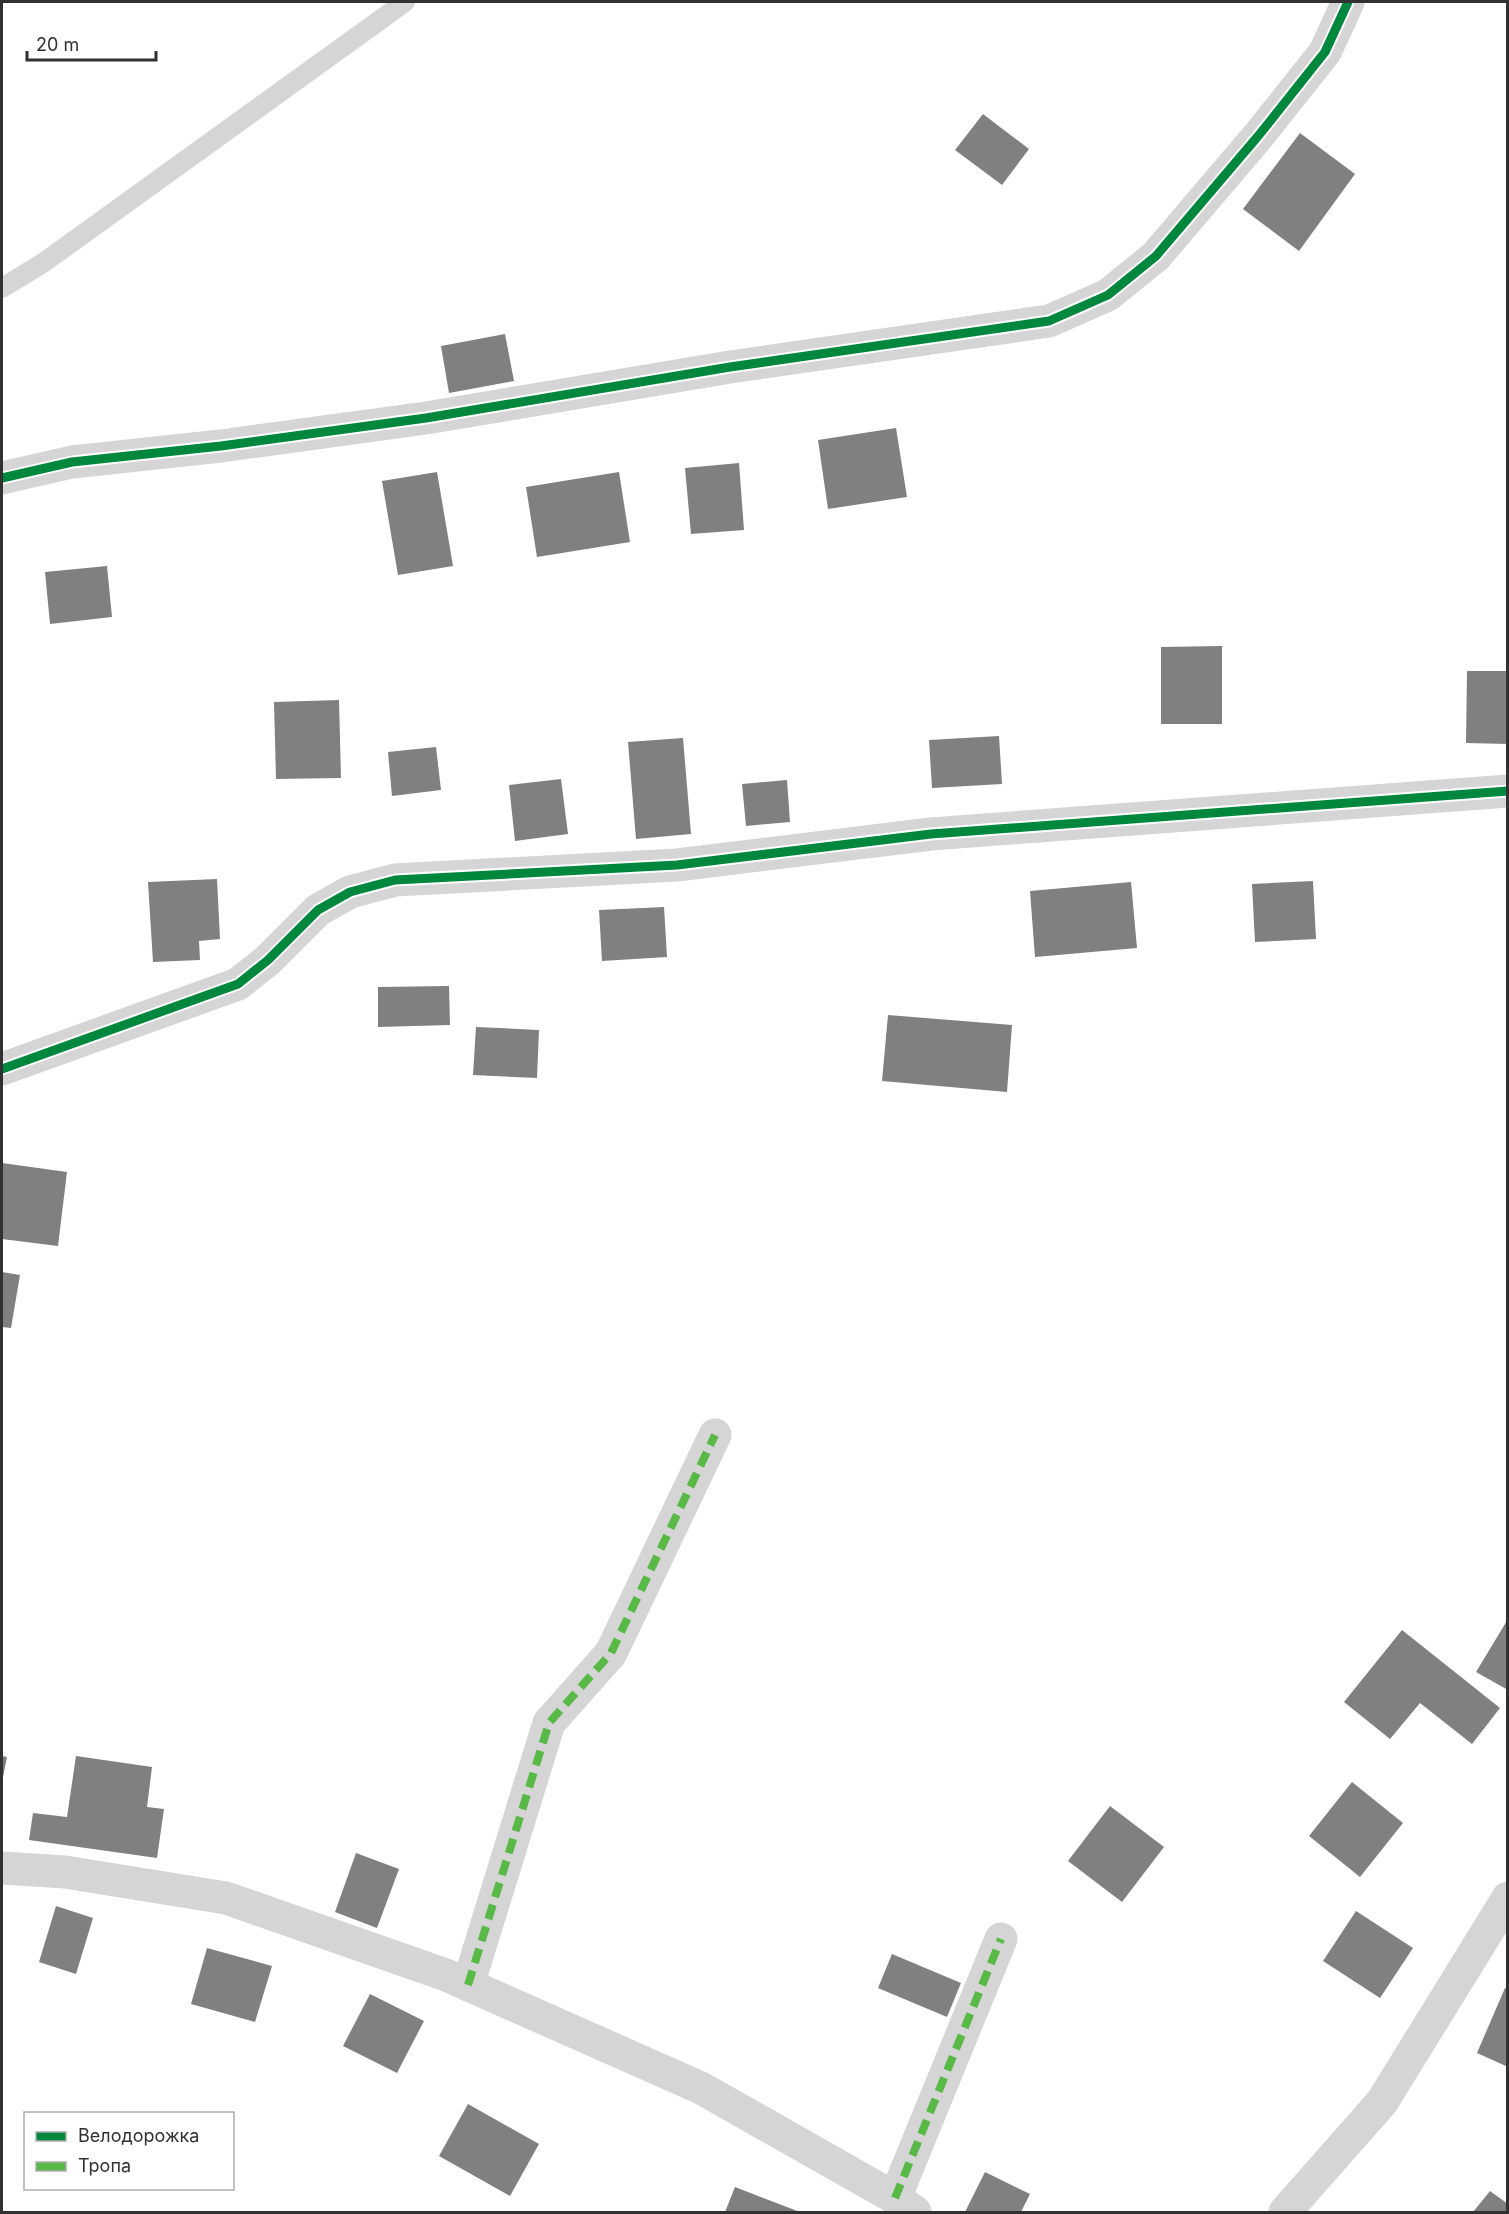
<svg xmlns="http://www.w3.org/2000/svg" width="1509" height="2214" font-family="Inter,sans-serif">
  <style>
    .building { fill: #808080 }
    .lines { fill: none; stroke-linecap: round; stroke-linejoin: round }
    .lane { stroke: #d5d5d5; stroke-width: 20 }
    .street { stroke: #d5d5d5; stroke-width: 33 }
    .quiet { stroke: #58b947; stroke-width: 8; stroke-dasharray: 15 8; stroke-linecap: butt }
    .cycleway-casing { stroke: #fff; stroke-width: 13 }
    .cycleway { stroke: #00873e; stroke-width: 9 }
  </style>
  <rect width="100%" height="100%" fill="#fff"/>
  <g class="building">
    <polygon points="983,114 1029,149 1002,185 955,150"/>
    <polygon points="1300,133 1355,174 1299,251 1243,209"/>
    <polygon points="505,334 514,381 449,393 441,346"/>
    <polygon points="896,428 907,497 828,509 818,440"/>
    <polygon points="739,463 744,530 691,534 685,468"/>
    <polygon points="437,472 453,566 398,575 382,481"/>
    <polygon points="619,472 630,542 537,557 526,487"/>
    <polygon points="107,566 112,617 50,624 45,572"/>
    <polygon points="1222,646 1222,724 1161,724 1161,647"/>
    <polygon points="1467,671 1508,671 1508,744 1466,743"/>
    <polygon points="339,700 341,778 276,779 274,702"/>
    <polygon points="999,736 1002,784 932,788 929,740"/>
    <polygon points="683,738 691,834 636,839 628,742"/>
    <polygon points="436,747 441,790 392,796 388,752"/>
    <polygon points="561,779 568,834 515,841 509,785"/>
    <polygon points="787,780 790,822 746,826 742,784"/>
    <polygon points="217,879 220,939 199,941 200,960 153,962 148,882"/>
    <polygon points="1313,881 1316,939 1255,942 1252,884"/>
    <polygon points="1131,882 1137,948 1035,957 1030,891"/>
    <polygon points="664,907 667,957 602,961 599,910"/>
    <polygon points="449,986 450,1025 378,1027 378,987"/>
    <polygon points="888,1015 1012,1025 1007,1092 882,1081"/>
    <polygon points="476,1027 539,1030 537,1078 473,1075"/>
    <polygon points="2,1163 67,1172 58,1246 2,1239"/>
    <polygon points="2,1272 20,1275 11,1328 2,1327"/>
    <polygon points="1508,1619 1508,1690 1476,1672"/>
    <polygon points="1402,1630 1500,1708 1472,1744 1420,1703 1390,1739 1344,1702"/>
    <polygon points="2,1756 7,1757 3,1777 2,1776"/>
    <polygon points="76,1756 152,1767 147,1807 164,1809 157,1858 29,1840 33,1813 67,1817"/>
    <polygon points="1352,1782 1403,1823 1360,1877 1309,1836"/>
    <polygon points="1110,1806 1164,1847 1122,1902 1068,1861"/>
    <polygon points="356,1853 399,1869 377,1928 335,1912"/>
    <polygon points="56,1906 93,1918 76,1974 39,1962"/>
    <polygon points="1356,1911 1413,1948 1380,1998 1323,1961"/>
    <polygon points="207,1948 272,1966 255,2022 191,2004"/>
    <polygon points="892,1954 961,1983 947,2017 878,1988"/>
    <polygon points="1505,1988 1508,1989 1508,2067 1477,2053"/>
    <polygon points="370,1994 424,2021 397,2073 343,2046"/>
    <polygon points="468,2104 539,2144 510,2196 439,2156"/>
    <polygon points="985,2172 1030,2194 1021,2212 965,2212"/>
    <polygon points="735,2187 800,2212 725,2212"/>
    <polygon points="1490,2191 1508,2204 1508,2212 1473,2212"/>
  </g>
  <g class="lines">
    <polyline class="lane" points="2,288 43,263 405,2"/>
    <g class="street">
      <polyline points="2,478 72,462 221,446 426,418 730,367 1049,321 1108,295 1156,256 1259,135 1325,52 1348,2"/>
      <polyline points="2,1069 238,984 268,960 318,910 350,892 395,880 677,865 931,834 1508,791"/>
      <polyline points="2,1868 65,1872 226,1898 446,1975 701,2088 895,2198 915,2212"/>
      <polyline points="468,1985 549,1723 611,1653 715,1435"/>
      <polyline points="895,2198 1001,1939"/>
      <polyline points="1285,2212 1382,2102 1508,1898"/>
    </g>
    <g class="quiet">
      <polyline points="468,1985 549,1723 611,1653 715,1435"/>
      <polyline points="895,2198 1001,1939"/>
    </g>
    <g class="cycleway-casing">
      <g id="cycleway">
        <polyline points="2,478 72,462 221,446 426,418 730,367 1049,321 1108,295 1156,256 1259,135 1325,52 1348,2"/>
        <polyline points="2,1069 238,984 268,960 318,910 350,892 395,880 677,865 931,834 1508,791"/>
      </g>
    </g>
    <use href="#cycleway" class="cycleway"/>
  </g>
  <rect width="1509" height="2214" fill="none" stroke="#313131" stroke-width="6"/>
  <rect x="24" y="2112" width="210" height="78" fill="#ffffff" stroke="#adadad" stroke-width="1.5"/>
  <rect x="36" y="2132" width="30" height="9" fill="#00873e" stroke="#adadad" stroke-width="1.5"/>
  <text x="78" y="2142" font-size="18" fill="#313131">Велодорожка</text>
  <rect x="36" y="2162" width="30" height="9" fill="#58b947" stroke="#adadad" stroke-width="1.5"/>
  <text x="78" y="2172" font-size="18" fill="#313131">Тропа</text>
  <path d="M27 51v9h129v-9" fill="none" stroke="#313131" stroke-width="3"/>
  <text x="36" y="51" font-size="18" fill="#313131" stroke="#ffffff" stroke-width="4.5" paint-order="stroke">20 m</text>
</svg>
